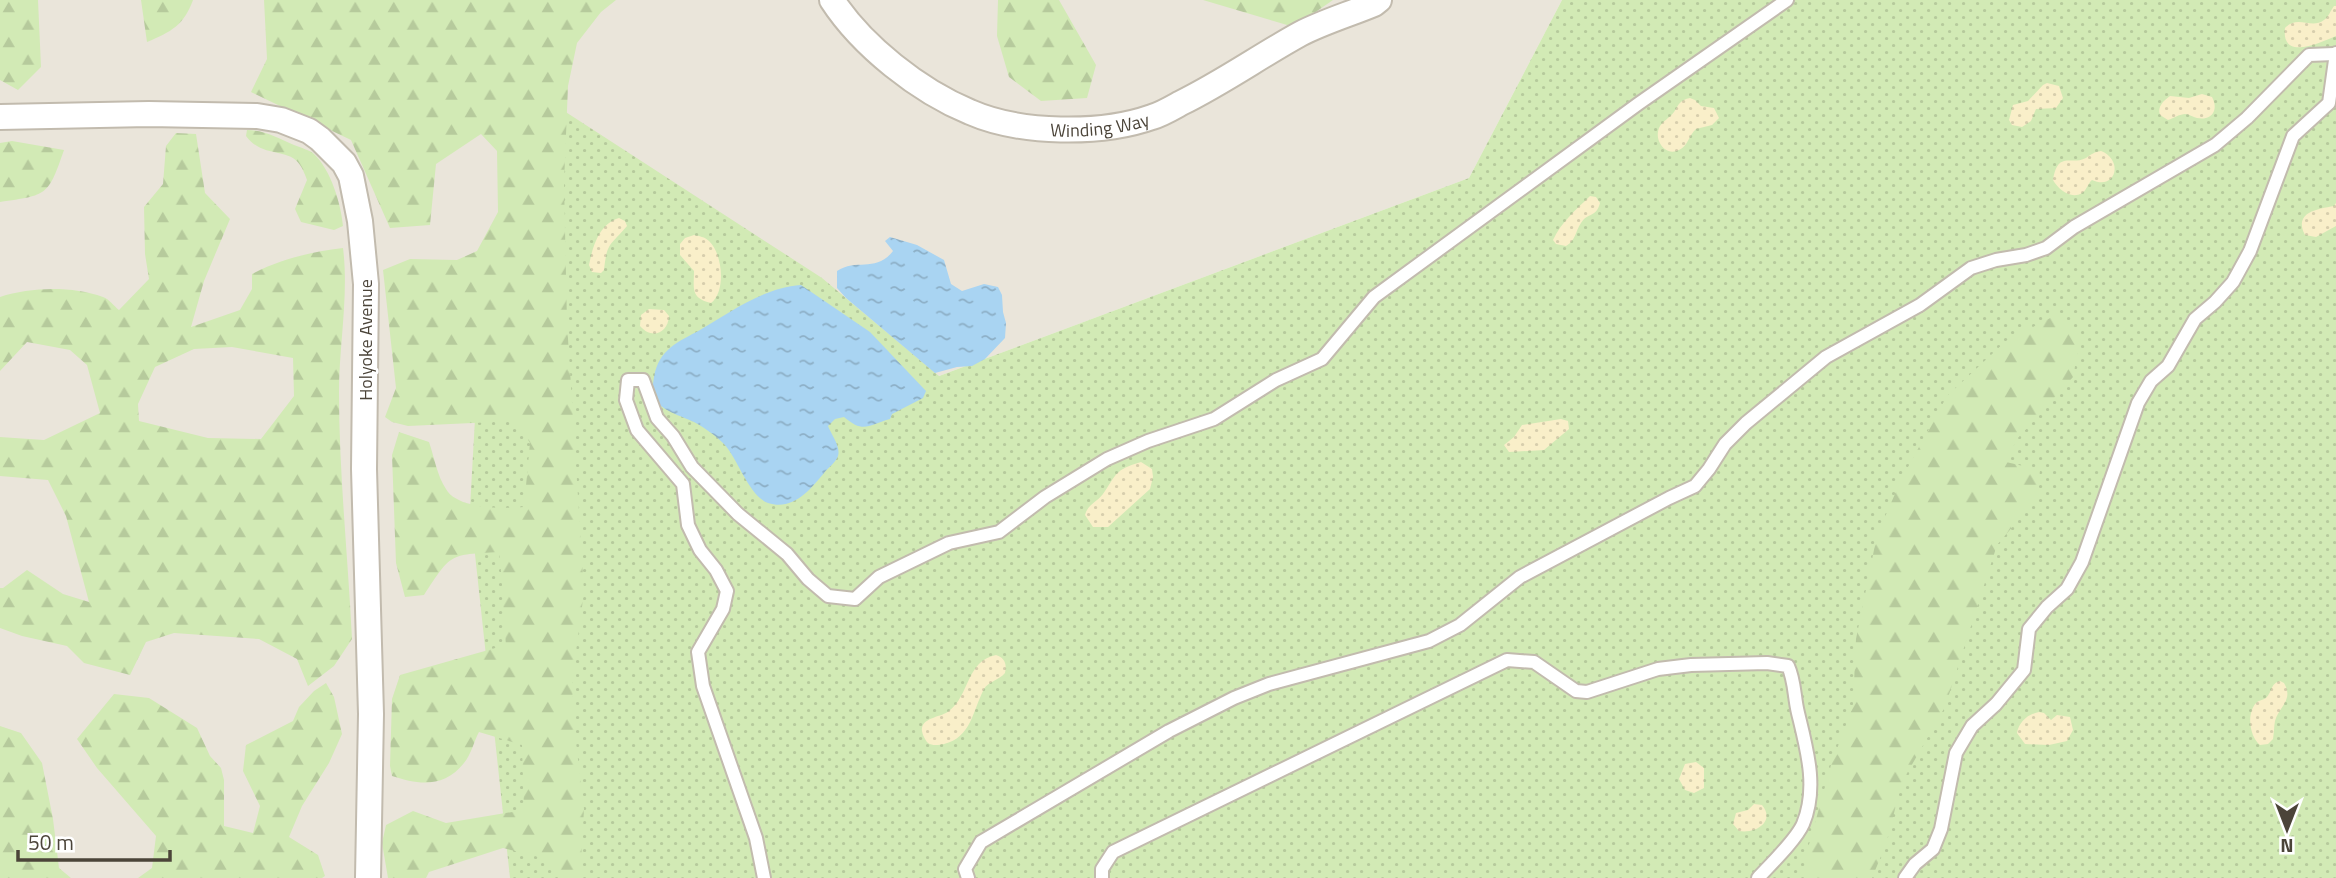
<svg xmlns="http://www.w3.org/2000/svg" width="2336" height="878" font-family="'Titillium Web',sans-serif">
  <style>
    .residential { fill: #eae5da }
    .grass { fill: url(#grass-dots) }
    .forest { fill: url(#forest-firs); fill-rule: evenodd }
    .sand { fill: url(#sand-dots) }
    .water { fill: url(#water-ripples) }
    .lines { fill: none; stroke-linecap: round; stroke-linejoin: round }
    .service-casing { stroke: #c2bbae; stroke-width: 16 }
    .minor-casing { stroke: #c2bbae; stroke-width: 28 }
    .service { stroke: #fff; stroke-width: 12 }
    .minor { stroke: #fff; stroke-width: 24 }
    .labels { text-anchor: middle; dominant-baseline: central; stroke-width: 5; stroke-linejoin: round; paint-order: stroke }
    .street-label { font-size: 18px; fill: #4b4439; stroke: #fff }
  </style>
  <defs>
    <pattern id="grass-dots" width="8" height="8" patternUnits="userSpaceOnUse" patternTransform="scale(1.75)"><rect width="8" height="8" fill="#d2eab5"/><path d="M2 2h.1M6 6h.1" fill="none" stroke="#b6ca9c" stroke-width="1.8" stroke-linecap="round"/></pattern>
    <pattern id="forest-firs" width="22" height="20" patternUnits="userSpaceOnUse" patternTransform="scale(1.75)"><rect width="22" height="20" fill="#d2eab5"/><path d="M5 1l3.5 6h-7zM16 11l3.5 6h-7z" fill="#b6ca9c"/></pattern>
    <pattern id="sand-dots" width="8" height="8" patternUnits="userSpaceOnUse" patternTransform="scale(1.75)"><rect width="8" height="8" fill="#f9efc9"/><path d="M2 2h.1M6 6h.1" fill="none" stroke="#d7cead" stroke-width="1.8" stroke-linecap="round"/></pattern>
    <pattern id="water-ripples" width="26" height="14" patternUnits="userSpaceOnUse" patternTransform="scale(1.75)"><rect width="26" height="14" fill="#a9d4f2"/><path d="M2 4q2-2 4 0t4 0M15 11q2-2 4 0t4 0" fill="none" stroke="#8caec5"/></pattern>
  </defs>
  <rect width="100%" height="100%" fill="#f6f3ec"/>
  <polygon class="residential" points="0,0 1562,0 1469,178 939,376 543,878 0,878"/>
  <polygon class="grass" points="1562,0 2336,0 2336,878 510,878 470,508 483,276 558,107 822,278 939,376 1469,178"/>
  <g class="forest">
    <polygon points="0,0 38,0 41,67 18,90 0,80"/>
    <path d="M 141,0 L 193,0 C 184,25 171,32 147,42 Z"/>
    <path d="M 264,0 L 616,0 L 601,12 L 577,43 L 568,86 L 564,183 L 567,323 L 584,592 L 572,681 L 574,726 L 584,809 L 580,878 L 562,878 L 561,870 L 543,858 L 503,848 L 429,872 L 426,878 L 388,878 L 382,843 L 386,825 L 413,811 L 446,823 L 524,810 L 522,745 L 479,732 C 474,741 471,755 464,763 C 444,788 419,785 392,776 L 390,766 L 392,699 L 400,675 L 506,645 C 503,614 503,583 499,552 C 448,555 452,553 424,595 L 405,597 L 396,563 L 392,455 L 399,432 L 429,442 C 434,456 437,476 446,489 C 457,509 503,509 524,507 L 530,443 L 517,421 L 408,426 L 392,422 L 385,417 L 396,388 L 383,270 L 410,259 L 457,260 L 477,251 L 498,212 L 497,151 L 481,134 L 436,164 L 430,225 L 390,228 L 351,140 L 251,92 L 267,59 Z"/>
    <polygon points="998,0 1059,0 1096,65 1087,98 1041,101 1009,77 997,36"/>
    <polygon points="1203,0 1333,0 1294,27"/>
    <path d="M 247,130 C 265,130 278,138 294,145 C 301,148 310,150 314,154 C 331,170 341,204 343,226 L 334,230 L 301,222 L 295,209 L 307,180 C 305,175 303,169 300,165 C 288,147 263,159 246,136 Z"/>
    <path d="M 176,133 L 196,134 L 205,193 L 230,219 L 204,281 L 191,327 L 240,310 L 252,289 L 252,274 C 281,259 310,252 343,248 C 349,295 339,345 339,392 C 339,474 348,557 352,639 L 334,666 L 308,686 L 297,659 L 259,639 L 174,633 L 146,642 L 130,675 L 84,663 L 67,646 L 22,636 L 0,628 L 0,588 L 3,588 L 27,570 L 63,594 L 89,602 L 66,516 L 48,480 L 0,476 L 0,437 L 44,440 L 100,413 L 87,365 L 70,350 L 27,342 L 0,371 L 0,297 C 31,287 72,286 103,297 C 109,299 114,306 119,310 L 149,279 L 145,254 L 144,207 L 163,184 L 166,146 ZM 232,347 L 293,358 L 294,396 L 261,439 L 208,438 L 139,421 L 138,404 L 155,367 L 194,349 Z"/>
    <path d="M 12,141 L 64,150 C 48,196 48,195 0,202 L 0,143 Z"/>
    <polygon points="2056,315 2081,334 2073,377 2017,439 2006,462 2040,470 2037,498 1997,545 1945,707 1902,782 1886,844 1872,878 1808,878 1805,859 1831,765 1853,706 1856,639 1877,535 1902,478 1947,396 2006,341"/>
    <polygon points="326,683 334,697 342,734 329,763 302,806 289,837 318,855 325,876 322,878 138,878 152,868 156,836 97,768 77,739 114,694 149,698 197,728 210,756 221,768 224,780 224,826 253,833 260,806 243,771 246,745 293,721 299,707 314,691"/>
    <polygon points="0,726 21,733 42,763 53,819 59,868 71,878 0,878"/>
  </g>
  <g class="sand">
    <path d="M 2334,6 L 2336,6 L 2336,36 C 2321,42 2281,62 2285,28 C 2298,14 2311,30 2324,20 C 2329,17 2330,11 2334,6 Z"/>
    <polygon points="2047,83 2059,86 2063,98 2056,108 2036,109 2031,121 2022,127 2012,125 2009,120 2013,105 2028,101 2043,85"/>
    <path d="M 2202,94 L 2212,97 C 2219,110 2212,121 2197,118 C 2193,117 2189,114 2185,114 C 2180,114 2174,118 2168,120 L 2160,115 C 2157,107 2163,101 2170,96 L 2189,98 Z"/>
    <path d="M 1690,98 L 1695,100 L 1701,106 L 1714,108 L 1719,118 L 1712,125 L 1696,129 C 1689,135 1688,146 1679,150 C 1665,157 1654,140 1659,128 C 1662,121 1670,118 1674,112 C 1679,104 1680,100 1690,98 Z"/>
    <path d="M 2101,151 C 2124,160 2116,191 2092,180 C 2088,183 2087,190 2082,193 C 2071,200 2058,189 2053,180 C 2058,150 2071,166 2086,158 C 2092,154 2094,152 2101,151 Z"/>
    <path d="M 1590,196 L 1596,197 L 1600,203 C 1596,218 1588,212 1581,223 C 1575,232 1576,240 1566,246 L 1556,244 L 1553,240 C 1562,221 1576,210 1590,196 Z"/>
    <path d="M 2336,203 L 2336,226 L 2316,237 L 2305,235 C 2293,212 2318,209 2334,206 Z"/>
    <path d="M 619,218 L 625,221 L 627,226 C 610,246 607,242 604,270 L 601,273 L 592,272 L 589,265 C 593,246 599,224 619,218 Z"/>
    <path d="M 694,235 C 699,236 705,237 709,241 C 723,254 726,292 711,303 C 690,298 694,288 694,271 L 680,255 L 680,244 L 685,238 Z"/>
    <path d="M 649,309 L 664,310 L 669,316 C 668,333 652,340 640,326 L 641,315 Z"/>
    <polygon points="1561,419 1568,421 1569,429 1544,450 1509,452 1504,445 1514,437 1522,425"/>
    <path d="M 1141,462 L 1152,469 L 1153,477 L 1150,489 L 1108,527 L 1093,527 L 1085,515 C 1088,504 1096,503 1103,494 C 1117,474 1114,470 1141,462 Z"/>
    <path d="M 996,655 C 1005,658 1007,664 1005,673 C 999,680 988,682 984,689 C 973,710 971,738 944,744 C 939,745 932,746 928,743 C 925,740 921,732 922,728 C 924,717 942,717 949,711 C 970,695 966,661 996,655 Z"/>
    <path d="M 2280,681 L 2284,683 C 2294,700 2279,707 2275,721 C 2274,726 2274,733 2273,739 L 2268,744 L 2260,745 C 2250,737 2246,714 2256,703 C 2259,700 2263,700 2266,698 C 2273,691 2270,684 2280,681 Z"/>
    <path d="M 2039,712 L 2044,713 L 2051,720 L 2057,715 L 2070,717 L 2073,730 L 2067,741 L 2049,745 L 2025,744 L 2017,733 C 2019,722 2028,714 2039,712 Z"/>
    <polygon points="1696,762 1704,768 1704,788 1694,793 1685,790 1679,779 1685,764"/>
    <path d="M 1754,804 L 1762,805 C 1776,822 1755,834 1739,831 L 1733,824 L 1736,813 L 1748,810 Z"/>
  </g>
  <g class="water">
    <path d="M 890,237 L 917,245 L 944,260 L 951,284 L 962,291 L 984,284 L 998,287 L 1002,295 L 1003,312 L 1006,323 L 1005,338 L 985,359 L 972,366 L 957,367 L 935,373 L 846,298 L 837,288 L 837,271 C 857,258 876,273 893,251 L 885,241 Z"/>
    <path d="M 801,285 L 870,332 L 926,391 L 923,398 L 892,414 L 890,419 C 868,425 864,434 844,417 L 835,419 L 828,426 C 831,434 841,447 838,456 C 836,462 828,468 824,473 C 810,490 793,511 768,503 C 749,496 738,459 724,444 C 716,436 705,428 694,422 C 682,416 660,411 654,397 C 652,391 653,383 654,377 C 659,349 678,342 700,330 C 732,311 763,288 801,285 Z"/>
  </g>
  <g class="lines">
    <g class="service-casing">
      <g id="service">
        <polyline points="764,878 756,838 703,686 698,652 723,609 727,591 716,570 700,550 688,525 683,484 637,430 626,400 628,380 643,380 657,418 673,436 692,467 738,514 787,554 808,579 828,596 855,599 879,577 949,543 999,532 1045,497 1107,459 1148,441 1214,419 1276,380 1322,359 1374,297 1638,104 1787,0"/>
        <polyline points="968,878 965,869 981,842 1169,731 1234,698 1269,684 1429,641 1460,625 1520,577 1669,498 1695,486 1709,469 1725,444 1746,423 1826,357 1920,305 1971,268 1996,260 2026,255 2046,248 2074,227 2215,145 2247,118 2309,55 2334,54"/>
        <path d="M 1102,878 L 1102,869 L 1113,852 L 1507,660 L 1534,662 L 1576,691 L 1587,692 L 1658,669 L 1691,665 L 1767,663 L 1788,666 C 1795,681 1794,697 1798,713 C 1807,750 1818,788 1803,824 C 1796,840 1770,865 1758,878"/>
        <polyline points="1905,878 1915,864 1933,849 1941,829 1956,753 1972,726 1996,704 2024,670 2029,629 2047,607 2067,589 2082,562 2138,403 2151,381 2168,366 2195,319 2215,302 2233,282 2250,251 2293,136 2329,103 2336,53"/>
      </g>
    </g>
    <g class="minor-casing">
      <g id="minor">
        <path id="s1" d="M 832,0 C 862,46 919,91 970,112 C 1020,134 1101,135 1152,117 C 1162,114 1172,108 1181,103 C 1222,83 1260,56 1300,34 C 1323,22 1350,14 1374,4 L 1379,0"/>
        <polyline points="0,117 149,114 257,116 281,120 309,131 320,139 344,163 351,176 360,221 366,284 364,469 371,714 368,878"/>
      </g>
    </g>
    <use href="#service" class="service"/>
    <use href="#minor" class="minor"/>
  </g>
  <g class="labels">
    <g class="street-label">
      <text stroke="none"><textPath href="#s1" startOffset="312">Winding Way</textPath></text>
      <text transform="translate(365 340) rotate(-90)">Holyoke Avenue</text>
    </g>
  </g>
  <g transform="translate(2287 829) rotate(180)" stroke="#ffffff" stroke-width="5" paint-order="stroke">
  <path d="M0-5L12 26L0 18L-12 26Z" fill="#4b4439"/>
  <text y="-10" font-size="19" font-weight="bold" text-anchor="middle" fill="#4b4439">N</text>
  </g>
  <path d="M18 850v10h152v-10" fill="none" stroke="#4b4439" stroke-width="3.5"/>
  <text x="28" y="850" font-size="21" fill="#4b4439" stroke="#ffffff" stroke-width="5" paint-order="stroke">50 m</text>
</svg>
